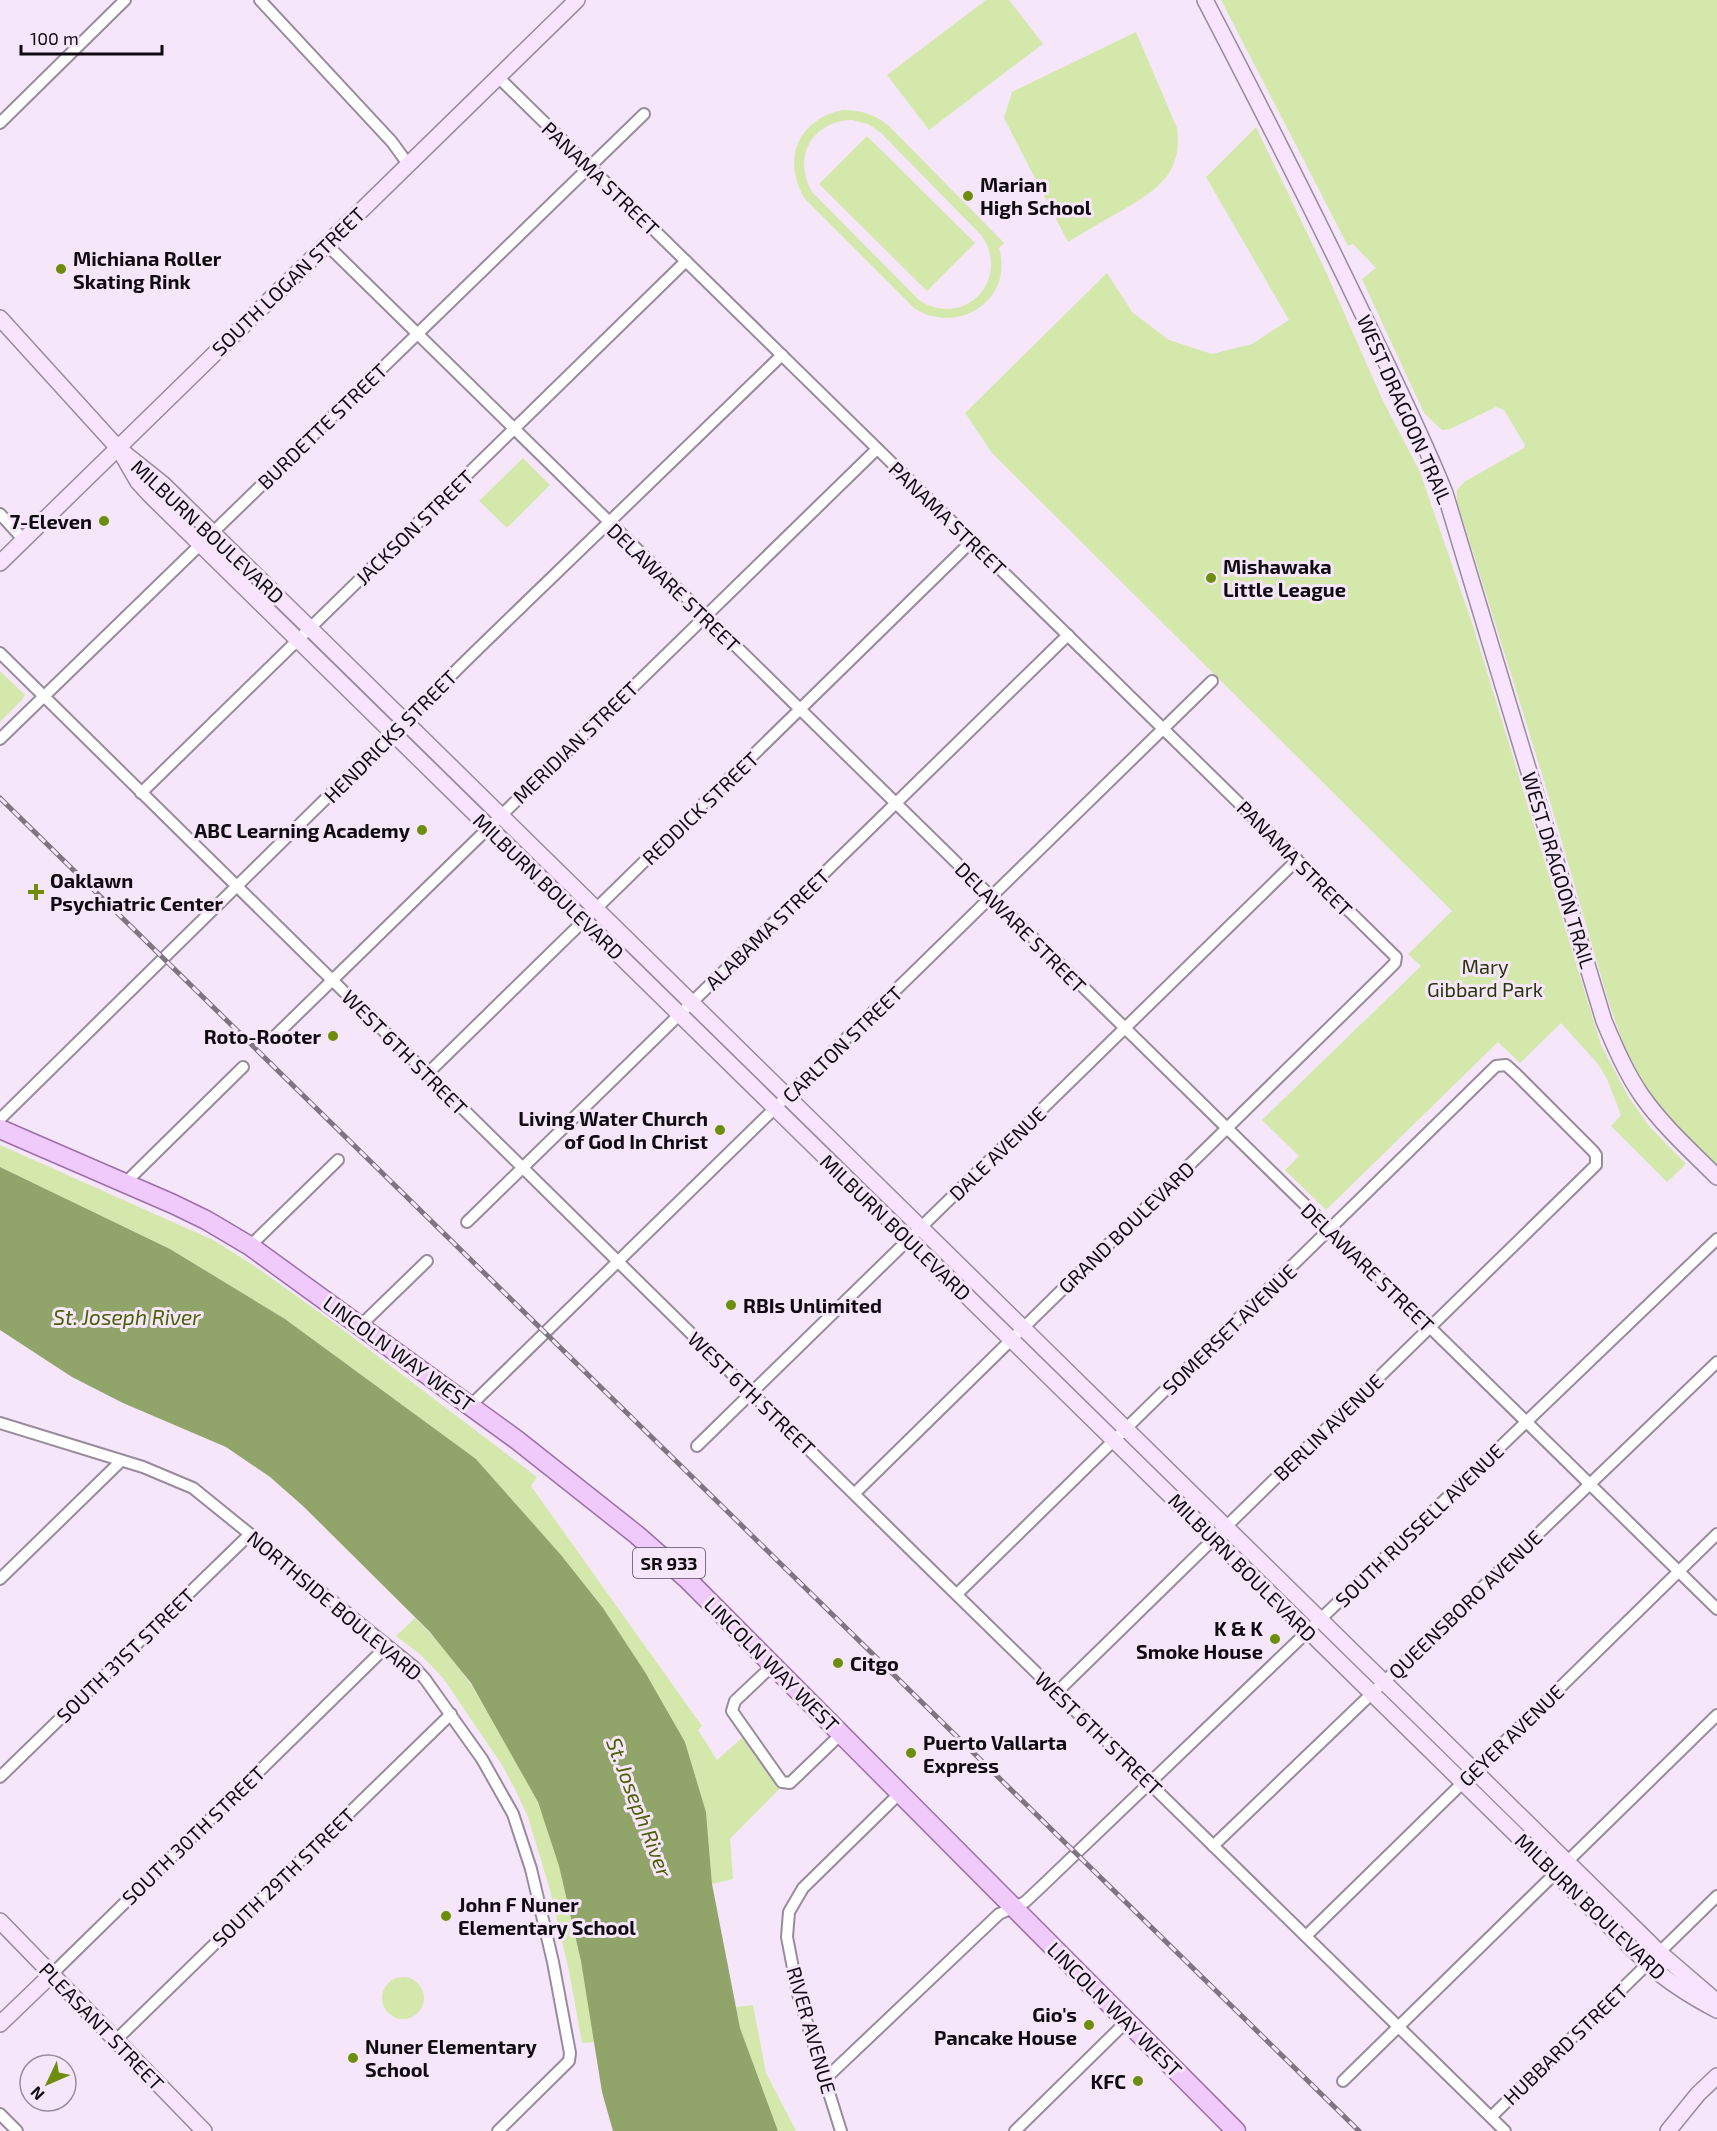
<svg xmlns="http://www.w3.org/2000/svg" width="1717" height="2131" font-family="'Exo 2',sans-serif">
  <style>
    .green { fill: #d4e8ac; fill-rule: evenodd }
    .water { fill: #91a46a }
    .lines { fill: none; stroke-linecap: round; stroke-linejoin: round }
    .street-casing { stroke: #988b9c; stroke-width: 14 }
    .secondary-casing { stroke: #988b9c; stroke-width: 18 }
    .primary-casing { stroke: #9b70a8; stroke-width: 21 }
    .street { stroke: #fff; stroke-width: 10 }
    .secondary { stroke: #f8e4fe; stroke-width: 15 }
    .primary { stroke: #f1cafc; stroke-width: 18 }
    .rail-casing { stroke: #7e7581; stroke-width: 5 }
    .rail { stroke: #f5e6f9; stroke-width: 3; stroke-dasharray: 9; stroke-linecap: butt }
    .poi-dot { fill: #6f8d0d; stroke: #f5e6f9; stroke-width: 2 }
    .labels { text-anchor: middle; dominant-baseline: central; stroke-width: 6; stroke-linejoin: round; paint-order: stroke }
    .shield { fill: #f5e6f9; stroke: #544d57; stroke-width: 1.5 }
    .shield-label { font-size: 18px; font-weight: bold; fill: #0f0b11 }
    .street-label { font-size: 20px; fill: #0f0b11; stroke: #f5e6f9 }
    .poi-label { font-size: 20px; font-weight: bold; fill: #0f0b11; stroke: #f5e6f9; text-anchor: start }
    .park-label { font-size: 20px; fill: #2a3609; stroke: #f5e6f9 }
    .water-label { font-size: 21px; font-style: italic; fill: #4b6000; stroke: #f5e6f9 }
  </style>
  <rect width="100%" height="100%" fill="#f5e6f9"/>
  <g class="green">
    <polygon points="986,0 1009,0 1043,44 929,130 887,75"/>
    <polygon points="1221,0 1717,0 1717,1169 1667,1118 1647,1094 1628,1057 1608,1000 1542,774 1457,501 1457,490 1464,482 1524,448 1525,445 1504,410 1496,407 1450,429 1442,430 1424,413 1362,279 1376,268 1353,244 1348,246"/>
    <path d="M 1136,32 L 1177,128 C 1183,174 1157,190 1121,211 C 1103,221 1086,231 1068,242 L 1004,118 L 1012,92 Z"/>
    <path d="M 843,110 C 860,110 874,114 888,125 L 1004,243 L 999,248 C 1014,300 959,335 915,309 L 805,199 C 781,160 798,119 843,110 ZM 852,120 L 868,124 L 881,133 L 982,236 C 1011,280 965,328 920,301 L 813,193 C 791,158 812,121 852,120 Z"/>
    <polygon points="1256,127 1326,272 1383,401 1420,472 1473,626 1601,1045 1629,1098 1650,1127 1686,1164 1667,1182 1611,1126 1621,1115 1607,1079 1598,1064 1561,1023 1520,1063 1498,1042 1326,1210 1285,1170 1299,1156 1262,1120 1421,966 1408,954 1452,911 992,453 965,413 1107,273 1132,312 1169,340 1212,354 1252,344 1289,320 1206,177"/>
    <polygon points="867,136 975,243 927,291 819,184"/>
    <polygon points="523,458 550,485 507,528 479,501"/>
    <polygon points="0,671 25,695 22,700 0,722"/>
    <polygon points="0,1145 213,1240 253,1265 330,1320 537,1477 531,1486 702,1726 698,1730 717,1760 743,1737 775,1781 782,1786 730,1839 733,1879 712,1884 706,1812 685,1742 645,1672 603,1608 561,1555 476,1459 285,1319 170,1249 0,1167"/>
    <path d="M 415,1618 C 457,1658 487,1707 514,1758 C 522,1773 532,1787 538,1803 C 569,1876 583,1963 595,2042 L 582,2043 L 569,1971 L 550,1890 L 528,1817 L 516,1791 L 502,1765 L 443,1678 L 421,1655 L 396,1636 Z"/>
    <circle cx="403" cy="1998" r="21"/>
    <polygon points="753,2005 766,2073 796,2131 778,2131 740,2028 736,2007"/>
  </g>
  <polygon class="water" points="0,1167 170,1249 285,1319 476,1459 561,1555 603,1608 645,1672 685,1742 706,1812 712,1884 740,2028 778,2131 613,2131 602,2092 581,1961 559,1866 538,1802 471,1683 429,1631 303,1506 270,1477 226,1447 123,1403 72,1377 0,1330"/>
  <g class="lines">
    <g class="street-casing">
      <g id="street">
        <polyline points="260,0 392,142 408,164"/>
        <polyline points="498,77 1396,957 1395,963 1384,974 855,1493"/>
        <polyline points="0,123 125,0"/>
        <polyline points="326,244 1717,1609"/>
        <polyline points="0,514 24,540"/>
        <polyline points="0,653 917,1556 1505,2131"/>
        <polyline points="0,739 644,114"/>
        <polyline points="141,793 686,261"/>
        <polyline points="274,1037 877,449"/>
        <polyline points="427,1074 972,541"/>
        <polyline points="0,1119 483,644 782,355"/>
        <polyline points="124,1184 243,1067"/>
        <polyline points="467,1222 1068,635"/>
        <polyline points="250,1246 338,1160"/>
        <polyline points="361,1325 427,1261"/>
        <polyline points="471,1405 1212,681"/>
        <polyline points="0,1423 143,1467 193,1488 414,1667 425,1679 482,1759 513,1814 531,1869 553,1962 570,2053 569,2061 498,2131"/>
        <polyline points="697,1446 1297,860"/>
        <polyline points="0,1579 121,1461"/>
        <polyline points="957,1594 1496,1066 1506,1065 1516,1074 1593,1151 1596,1155 1596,1165 1057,1692"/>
        <polyline points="773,1665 735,1701 732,1711 782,1782 790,1783 841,1734"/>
        <polyline points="0,1777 250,1534"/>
        <polyline points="1213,1846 1717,1362"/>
        <polyline points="1306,1936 1717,1534"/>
        <polyline points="51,1975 387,1646"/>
        <polyline points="116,2040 451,1714"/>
        <polyline points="825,2079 999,1914 1025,1902 1041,1887 1717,1239"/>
        <polyline points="1343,2081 1717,1715"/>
        <polyline points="0,2114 17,2131"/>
        <polyline points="1491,2117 1717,1896"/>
        <polyline points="841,2131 798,1994 787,1937 789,1912 803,1888 900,1793"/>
        <polyline points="1015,2131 1127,2021"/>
      </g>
    </g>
    <g class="secondary-casing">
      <g id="secondary">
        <path d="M 1205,0 C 1257,100 1308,200 1357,302 C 1387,365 1419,428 1445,493 L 1604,1021 C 1615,1047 1626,1073 1642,1096 C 1663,1126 1691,1151 1717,1177"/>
        <polyline points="0,318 118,448 163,484 1659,1952 1717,2002"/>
        <path d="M 123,456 L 138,482 L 150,495 L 1647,1963 C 1668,1982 1692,1997 1717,2010"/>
        <polyline points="0,563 577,0"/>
        <polyline points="0,1921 204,2131"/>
        <polyline points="0,2024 51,1975"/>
        <polyline points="1668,2131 1698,2094 1717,2076"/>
      </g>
    </g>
    <g class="primary-casing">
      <polyline id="primary" points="0,1129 173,1204 206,1220 250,1246 517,1440 637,1535 687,1579 1236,2131"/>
    </g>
    <use href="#street" class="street"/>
    <use href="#secondary" class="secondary"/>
    <use href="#primary" class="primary"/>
    <g class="rail-casing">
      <polyline id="rail" points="0,798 1359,2131"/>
    </g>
    <use href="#rail" class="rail"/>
  </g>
  <g class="poi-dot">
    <circle cx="968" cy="196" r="6"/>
    <circle cx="61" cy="269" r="6"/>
    <circle cx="104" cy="521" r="6"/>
    <circle cx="1211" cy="578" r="6"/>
    <circle cx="422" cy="830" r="6"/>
    <path d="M33 883h6v6h6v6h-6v6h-6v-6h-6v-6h6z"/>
    <circle cx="333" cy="1036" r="6"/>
    <circle cx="720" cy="1130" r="6"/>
    <circle cx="731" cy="1305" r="6"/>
    <circle cx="1275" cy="1639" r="6"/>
    <circle cx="838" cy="1663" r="6"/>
    <circle cx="911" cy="1753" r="6"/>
    <circle cx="446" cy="1916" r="6"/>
    <circle cx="1089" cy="2025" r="6"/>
    <circle cx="353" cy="2058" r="6"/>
    <circle cx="1138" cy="2081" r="6"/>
  </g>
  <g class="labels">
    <rect class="shield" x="633" y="1548" width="72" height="30" rx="4.5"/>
    <g class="shield-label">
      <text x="669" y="1563">SR 933</text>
    </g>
    <g class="street-label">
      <text transform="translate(601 178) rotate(44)">PANAMA STREET</text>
      <text transform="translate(288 281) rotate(-44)">SOUTH LOGAN STREET</text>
      <text transform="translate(1405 409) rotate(66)">WEST DRAGOON TRAIL</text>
      <text transform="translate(322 426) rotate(-44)">BURDETTE STREET</text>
      <text transform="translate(948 518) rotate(44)">PANAMA STREET</text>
      <text transform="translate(414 527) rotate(-44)">JACKSON STREET</text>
      <text transform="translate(208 531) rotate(43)">MILBURN BOULEVARD</text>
      <text transform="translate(674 587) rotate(44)">DELAWARE STREET</text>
      <text transform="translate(390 736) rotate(-45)">HENDRICKS STREET</text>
      <text transform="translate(575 742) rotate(-44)">MERIDIAN STREET</text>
      <text transform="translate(700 808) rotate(-44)">REDDICK STREET</text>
      <text transform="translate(1295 858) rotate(45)">PANAMA STREET</text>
      <text transform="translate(1559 870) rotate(73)">WEST DRAGOON TRAIL</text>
      <text transform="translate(549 886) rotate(44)">MILBURN BOULEVARD</text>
      <text transform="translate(1021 927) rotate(45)">DELAWARE STREET</text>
      <text transform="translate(767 929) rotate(-44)">ALABAMA STREET</text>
      <text transform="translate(842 1044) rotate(-44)">CARLTON STREET</text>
      <text transform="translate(405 1052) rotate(45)">WEST 6TH STREET</text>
      <text transform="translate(997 1153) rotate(-44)">DALE AVENUE</text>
      <text transform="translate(896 1227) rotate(44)">MILBURN BOULEVARD</text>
      <text transform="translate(1126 1227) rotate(-44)">GRAND BOULEVARD</text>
      <text transform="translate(1368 1267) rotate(44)">DELAWARE STREET</text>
      <text transform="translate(1229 1329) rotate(-44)">SOMERSET AVENUE</text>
      <text transform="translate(399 1353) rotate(36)">LINCOLN WAY WEST</text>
      <text transform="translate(752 1393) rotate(44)">WEST 6TH STREET</text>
      <text transform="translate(1328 1427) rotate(-44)">BERLIN AVENUE</text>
      <text transform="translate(1419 1525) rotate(-44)">SOUTH RUSSELL AVENUE</text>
      <text transform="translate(1243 1567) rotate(45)">MILBURN BOULEVARD</text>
      <text transform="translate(1465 1604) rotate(-44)">QUEENSBORO AVENUE</text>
      <text transform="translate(335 1605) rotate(40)">NORTHSIDE BOULEVARD</text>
      <text transform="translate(125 1655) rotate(-44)">SOUTH 31ST STREET</text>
      <text transform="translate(772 1664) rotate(45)">LINCOLN WAY WEST</text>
      <text transform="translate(1099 1733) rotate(44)">WEST 6TH STREET</text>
      <text transform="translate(1511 1735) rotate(-44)">GEYER AVENUE</text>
      <text transform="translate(193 1835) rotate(-44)">SOUTH 30TH STREET</text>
      <text transform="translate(283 1877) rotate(-44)">SOUTH 29TH STREET</text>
      <text transform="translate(1591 1906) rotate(44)">MILBURN BOULEVARD</text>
      <text transform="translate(1115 2009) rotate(45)">LINCOLN WAY WEST</text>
      <text transform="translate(102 2026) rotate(46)">PLEASANT STREET</text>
      <text transform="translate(812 2030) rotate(74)">RIVER AVENUE</text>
      <text transform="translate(1565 2044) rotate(-44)">HUBBARD STREET</text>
    </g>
    <g class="poi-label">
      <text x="980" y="184">Marian<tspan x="980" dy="23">High School</tspan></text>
      <text x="73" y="258">Michiana Roller<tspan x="73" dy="23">Skating Rink</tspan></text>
      <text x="92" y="521" text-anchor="end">7-Eleven</text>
      <text x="1223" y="566">Mishawaka<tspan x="1223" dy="23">Little League</tspan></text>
      <text x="410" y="830" text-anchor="end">ABC Learning Academy</text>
      <text x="50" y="880">Oaklawn<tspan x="50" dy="23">Psychiatric Center</tspan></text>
      <text x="321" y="1036" text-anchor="end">Roto-Rooter</text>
      <text x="708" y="1118" text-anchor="end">Living Water Church<tspan x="708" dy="23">of God In Christ</tspan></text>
      <text x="743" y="1305">RBIs Unlimited</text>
      <text x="1263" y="1628" text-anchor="end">K &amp; K<tspan x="1263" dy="23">Smoke House</tspan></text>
      <text x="850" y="1663">Citgo</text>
      <text x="923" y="1742">Puerto Vallarta<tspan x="923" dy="23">Express</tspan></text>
      <text x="458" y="1904">John F Nuner<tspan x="458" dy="23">Elementary School</tspan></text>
      <text x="1077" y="2014" text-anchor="end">Gio's<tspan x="1077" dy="23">Pancake House</tspan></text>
      <text x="365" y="2046">Nuner Elementary<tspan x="365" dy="23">School</tspan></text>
      <text x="1126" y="2081" text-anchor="end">KFC</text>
    </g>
    <g class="park-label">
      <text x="1485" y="966">Mary<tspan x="1485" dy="23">Gibbard Park</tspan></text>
    </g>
    <g class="water-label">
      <text x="127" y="1316">St. Joseph River</text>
      <text transform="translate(640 1807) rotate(69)">St. Joseph River</text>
    </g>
  </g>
  <g transform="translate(48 2083) rotate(226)"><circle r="28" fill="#f5e6f9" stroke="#998e9c" stroke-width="1.5"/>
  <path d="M0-4.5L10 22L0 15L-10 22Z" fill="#6f8d0d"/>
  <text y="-9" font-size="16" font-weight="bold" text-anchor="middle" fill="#0f0b11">N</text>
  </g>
  <path d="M21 45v9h141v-9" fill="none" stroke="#0f0b11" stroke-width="3"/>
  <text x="30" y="45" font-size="18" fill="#0f0b11" stroke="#f5e6f9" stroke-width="4.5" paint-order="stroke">100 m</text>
</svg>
